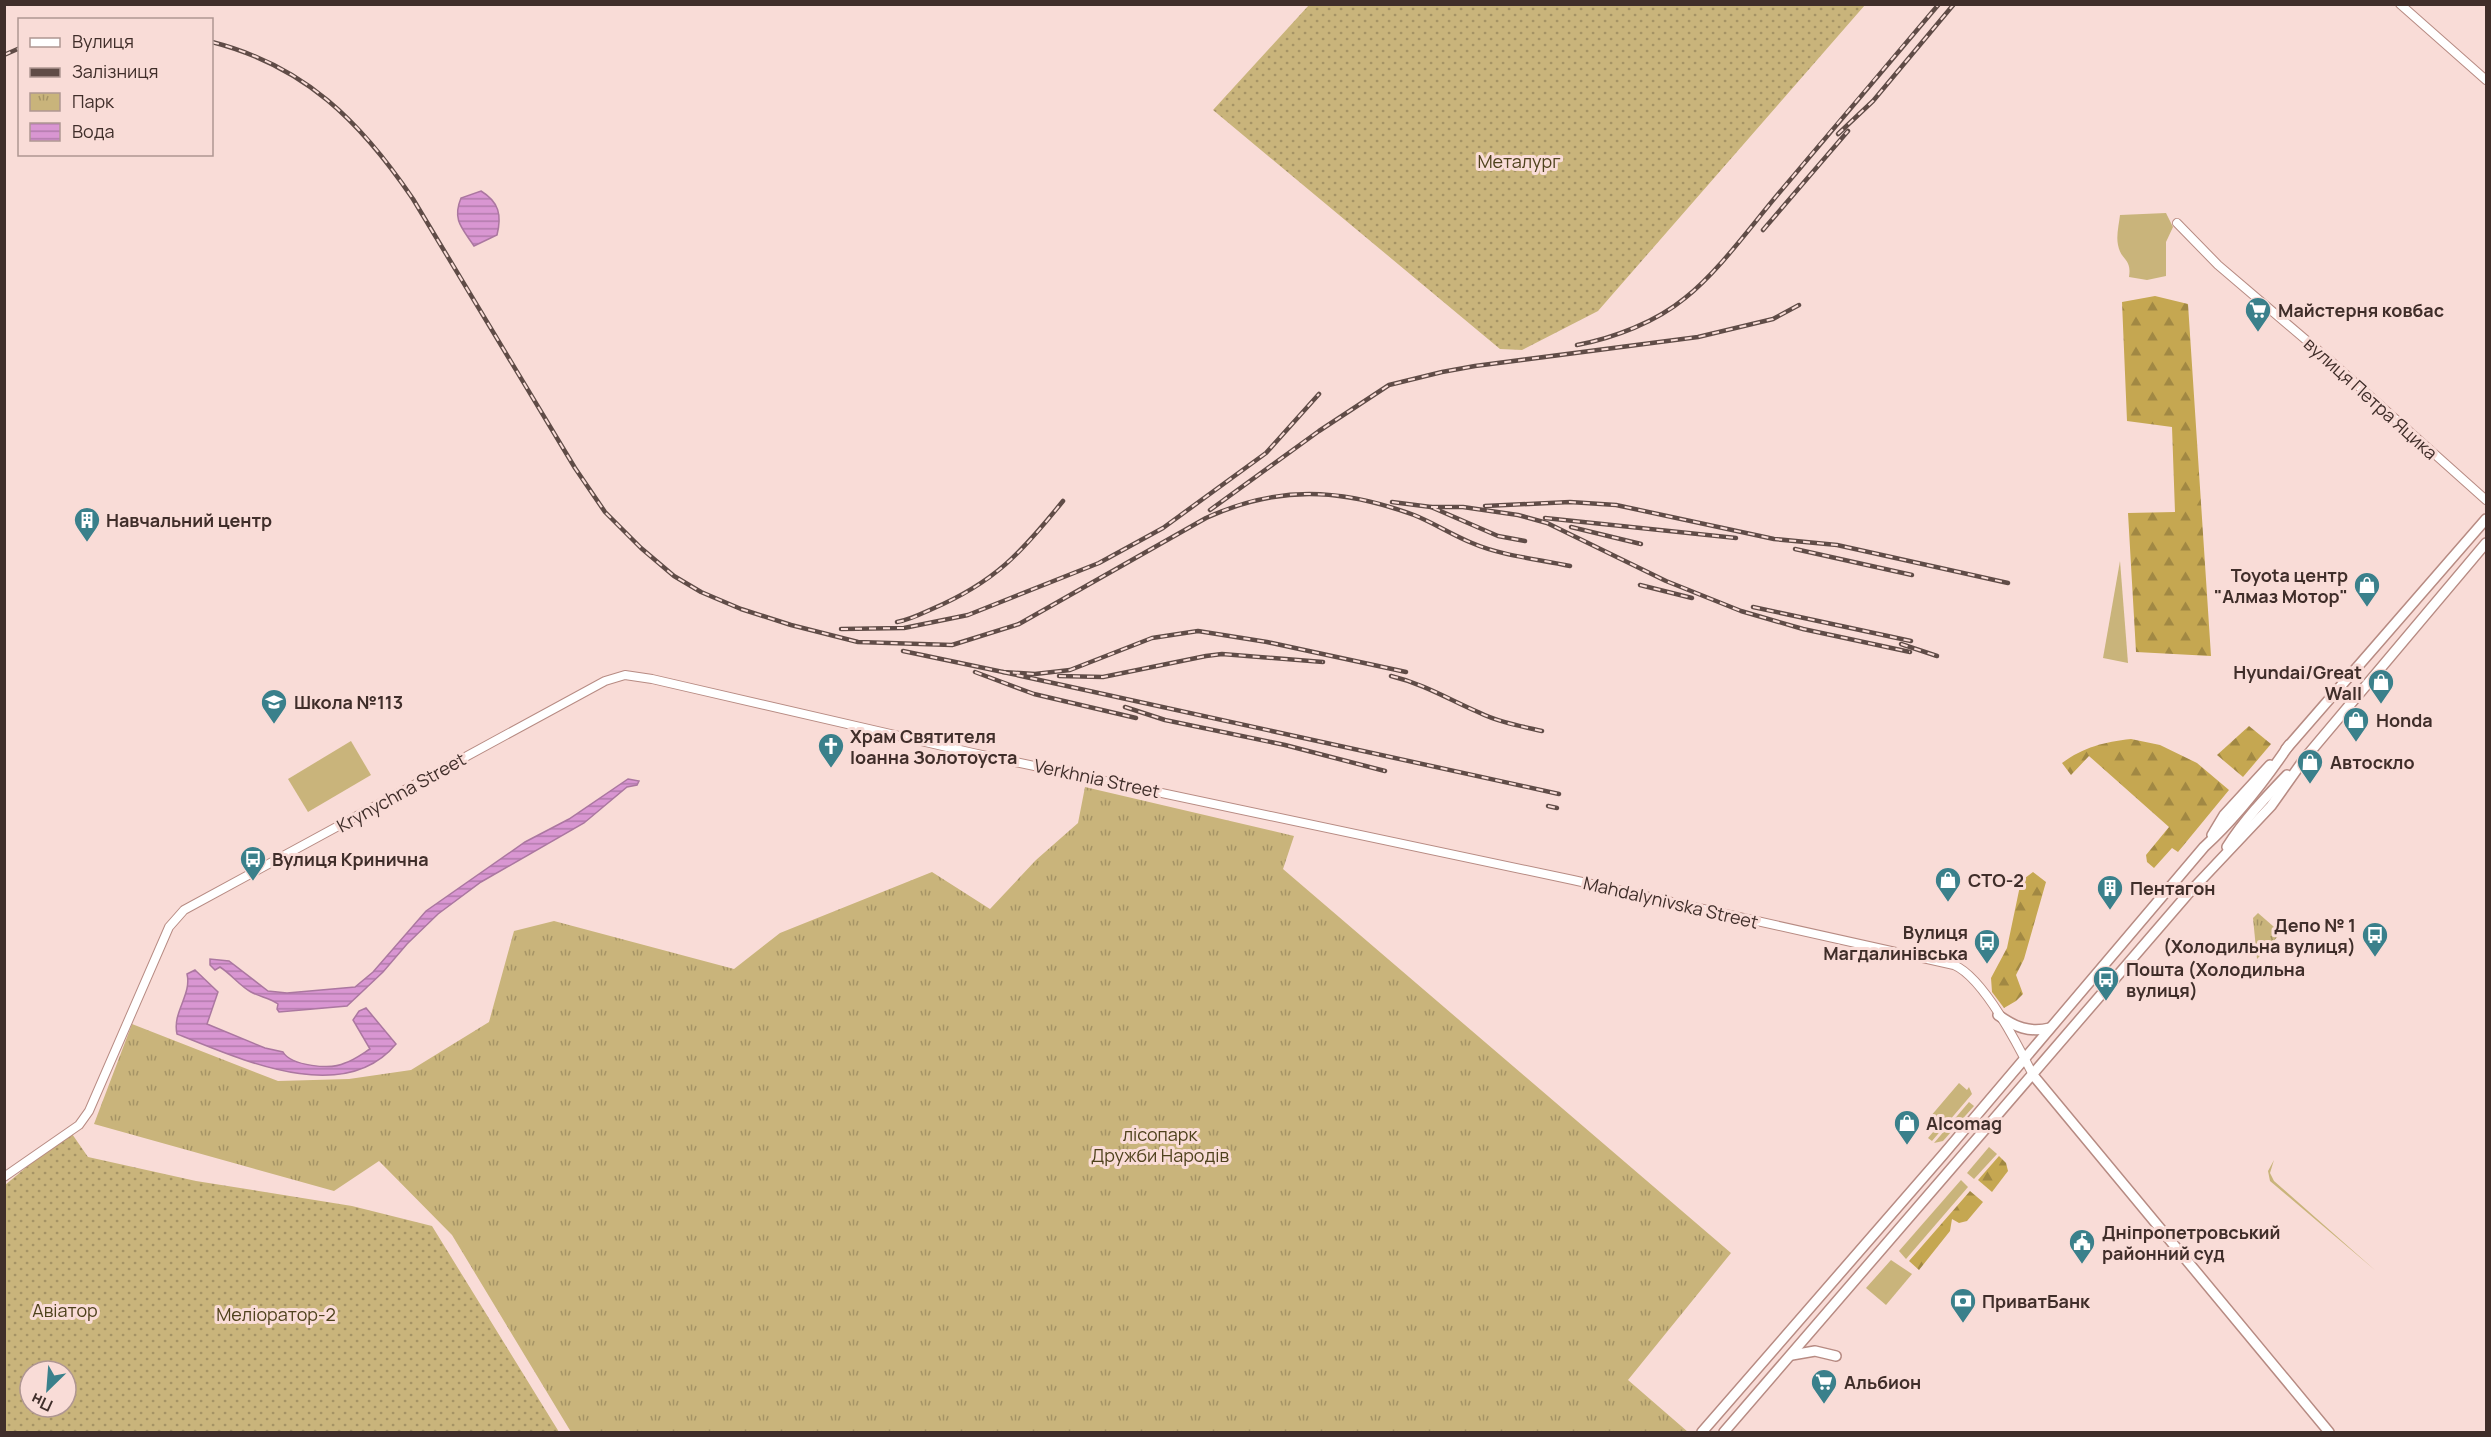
<svg xmlns="http://www.w3.org/2000/svg" width="2491" height="1437" font-family="Manrope,sans-serif">
  <style>
    .grass { fill: #c9b47b }
    .forest { fill: url(#forest-firs) }
    .park { fill: url(#park-tufts) }
    .garden { fill: url(#garden-dots); fill-rule: evenodd }
    .water { fill: url(#water-rules); stroke: #ab77a0; stroke-width: 1.5 }
    .lines { fill: none; stroke-linecap: round; stroke-linejoin: round }
    .minor-casing { stroke: #b78b83; stroke-width: 10 }
    .major-casing { stroke: #b78b83; stroke-width: 12 }
    .minor { stroke: #fff; stroke-width: 8 }
    .major { stroke: #fff; stroke-width: 9 }
    .rail-casing { stroke: #604c47; stroke-width: 4.5 }
    .rail { stroke: #f9dcd7; stroke-width: 2; stroke-dasharray: 7; stroke-linecap: butt }
    .labels { text-anchor: middle; dominant-baseline: central; stroke-width: 6; stroke-linejoin: round; paint-order: stroke }
    .park-label { font-size: 18px; fill: #4e411c; stroke: #f9dcd7 }
    .poi-label { font-size: 18px; font-weight: bold; fill: #402e2a; stroke: #f9dcd7; text-anchor: start }
    .street-label { font-size: 18px; fill: #402e2a; stroke: #f9dcd7 }
  </style>
  <defs>
    <pattern id="forest-firs" width="22" height="20" patternUnits="userSpaceOnUse" patternTransform="scale(1.5)"><rect width="22" height="20" fill="#c5a751"/><path d="M5 1l3.5 6h-7zM16 11l3.5 6h-7z" fill="#a18843"/></pattern>
    <pattern id="park-tufts" width="24" height="20" patternUnits="userSpaceOnUse" patternTransform="scale(1.5)"><rect width="24" height="20" fill="#c9b47b"/><path d="M3 7l-1-3M5 7V3M7 7l1-3M15 17l-1-3M17 17v-4M19 17l1-3" fill="none" stroke="#a59365"/></pattern>
    <pattern id="garden-dots" width="8" height="8" patternUnits="userSpaceOnUse" patternTransform="scale(1.5)"><rect width="8" height="8" fill="#c9b47b"/><path d="M2 2h.1M6 6h.1" fill="none" stroke="#a59365" stroke-width="1.8" stroke-linecap="round"/></pattern>
    <pattern id="water-rules" width="6" height="5" patternUnits="userSpaceOnUse" patternTransform="scale(1.5)"><rect width="6" height="5" fill="#d996d2"/><path d="M0 2.5h6" fill="none" stroke="#b17bab"/></pattern>
  </defs>
  <rect width="100%" height="100%" fill="#f9dcd7"/>
  <g class="grass">
    <path d="M 2166,213 L 2173,227 L 2166,242 L 2166,276 L 2147,280 L 2129,277 C 2132,258 2121,261 2118,245 C 2116,236 2119,224 2120,215 Z"/>
    <polygon points="2120,561 2128,663 2103,658"/>
    <polygon points="351,741 371,775 308,812 288,779"/>
    <polygon points="1959,1083 1967,1090 1969,1087 1972,1094 1932,1141 1928,1138 1939,1125 1930,1117"/>
    <polygon points="1969,1102 1974,1106 1943,1141 1934,1143"/>
    <polygon points="1989,1147 1997,1154 1974,1179 1967,1173"/>
    <polygon points="2274,1160 2270,1173 2274,1181 2376,1271 2270,1181 2268,1171"/>
    <polygon points="1961,1180 1968,1187 1906,1259 1899,1251"/>
    <polygon points="1891,1260 1912,1274 1886,1305 1866,1288"/>
  </g>
  <g class="forest">
    <polygon points="2155,296 2188,304 2211,656 2136,652 2128,513 2175,512 2172,427 2127,421 2122,302"/>
    <polygon points="2249,726 2271,744 2243,777 2217,755"/>
    <path d="M 2131,739 L 2160,745 L 2197,763 L 2229,790 L 2178,852 L 2172,848 L 2154,868 L 2147,862 L 2146,855 L 2169,827 L 2089,756 L 2071,775 L 2062,763 C 2084,747 2104,742 2131,739 Z"/>
    <polygon points="2033,872 2046,882 2024,959 2016,975 2023,994 2016,1001 2004,1008 1992,992 1991,978 2007,948 2021,881"/>
    <polygon points="1999,1156 2006,1163 2008,1171 1992,1192 1978,1180"/>
    <polygon points="1970,1191 1983,1202 1967,1221 1959,1223 1952,1219 1950,1231 1919,1270 1909,1261"/>
  </g>
  <g class="park">
    <polygon points="1085,787 1294,836 1283,869 1731,1253 1628,1380 1688,1432 571,1432 452,1235 379,1161 334,1191 94,1124 132,1024 278,1081 349,1079 411,1070 489,1022 514,931 554,921 734,969 780,933 932,872 990,909 1036,860 1078,823"/>
    <polygon points="2258,913 2281,933 2257,959 2253,918"/>
  </g>
  <g class="garden">
    <polygon points="1309,5 1309,4 1865,5 1598,311 1522,350 1500,349 1213,110"/>
    <path d="M 70,1131 L 88,1157 L 196,1181 L 352,1206 L 432,1226 L 559,1432 L 5,1432 L 5,1185 ZM 30,1371 L 66,1371 L 66,1407 L 30,1407 Z"/>
  </g>
  <g class="water">
    <path d="M 481,191 C 499,202 502,215 497,235 L 474,246 C 462,228 452,220 461,198 Z"/>
    <path d="M 628,779 L 639,781 L 637,785 L 627,787 L 584,823 L 481,882 L 438,914 L 407,944 L 383,972 L 347,1006 L 279,1012 L 277,1009 L 278,1004 C 270,998 260,997 251,992 C 240,986 231,974 220,967 L 215,970 L 210,965 L 210,959 L 229,961 L 268,991 L 287,993 L 355,987 L 373,972 L 426,911 L 525,842 L 569,819 Z"/>
    <path d="M 195,970 L 218,992 L 207,1024 L 265,1048 L 283,1052 C 291,1066 331,1070 345,1063 C 354,1060 362,1054 370,1049 L 353,1020 L 359,1011 L 366,1008 L 396,1044 C 343,1108 238,1058 177,1034 C 172,1012 192,995 187,974 Z"/>
  </g>
  <g class="lines">
    <g class="minor-casing">
      <g id="minor">
        <polyline points="2400,4 2486,80"/>
        <polyline points="2177,223 2218,265 2326,357 2486,500"/>
        <path d="M 4,1177 L 79,1125 L 89,1111 L 169,927 L 184,910 L 605,681 L 625,675 L 652,679 L 973,753 L 1573,880 L 1954,965 C 1984,978 2018,1045 2033,1075"/>
      </g>
    </g>
    <g class="major-casing">
      <g id="major">
        <polyline points="2286,749 2486,519"/>
        <polyline points="2212,835 2224,815 2270,765"/>
        <path d="M 2227,847 C 2244,820 2265,798 2287,775"/>
        <path d="M 1998,1015 C 2015,1027 2029,1033 2050,1028"/>
        <polyline points="2033,1075 2329,1432"/>
        <polyline points="1792,1355 1815,1351 1836,1356"/>
        <path d="M 1702,1432 L 1942,1156 L 2204,847 C 2238,816 2264,782 2289,745"/>
        <polyline points="1724,1432 2187,895 2271,806 2305,758 2486,543"/>
      </g>
    </g>
    <use href="#minor" class="minor"/>
    <use href="#major" class="major"/>
    <g class="rail-casing">
      <g id="rail">
        <path d="M 212,42 C 305,66 360,121 413,199 L 575,468 L 605,512 L 641,548 L 674,576 L 701,592 L 741,609 L 791,625 L 858,642 L 952,645 L 1019,624 L 1206,518 C 1278,485 1340,488 1414,515 C 1434,523 1452,535 1472,543 C 1502,556 1538,559 1570,566"/>
        <polyline points="4,55 20,48"/>
        <polyline points="1838,134 1873,101 1954,4"/>
        <polyline points="1763,230 1848,131"/>
        <path d="M 1577,345 C 1614,338 1656,322 1685,298 C 1719,271 1751,226 1779,193 C 1832,130 1885,67 1939,4"/>
        <polyline points="1392,502 1431,507 1498,536 1525,541"/>
        <polyline points="1485,506 1570,502 1616,505 1774,539 1837,545 2008,583"/>
        <polyline points="1431,507 1463,507 1518,515 1547,523 1666,581 1741,611 1803,629 1910,652"/>
        <polyline points="1210,510 1319,431 1389,385 1442,372 1475,366 1698,337 1773,319 1799,305"/>
        <polyline points="1545,518 1736,538"/>
        <polyline points="1571,527 1641,544"/>
        <polyline points="1795,549 1912,575"/>
        <polyline points="1640,585 1692,598"/>
        <polyline points="1753,607 1911,641"/>
        <path d="M 897,622 C 909,620 921,614 932,609 C 995,582 1021,553 1063,501"/>
        <polyline points="841,629 904,628 968,615 1099,563 1163,528 1266,453 1319,394"/>
        <polyline points="1901,644 1937,656"/>
        <polyline points="903,651 1003,672 1035,674 1070,670 1152,638 1198,631 1267,642 1406,672"/>
        <polyline points="975,672 1034,694 1136,718"/>
        <polyline points="1003,672 1559,794"/>
        <polyline points="1059,676 1103,677 1206,656 1222,654 1323,662"/>
        <path d="M 1391,676 C 1424,684 1448,699 1478,712 C 1498,722 1520,726 1542,731"/>
        <polyline points="1125,707 1165,720 1285,745 1385,771"/>
        <polyline points="1548,806 1557,808"/>
      </g>
    </g>
    <use href="#rail" class="rail"/>
  </g>
  <defs>
    <g id="supermarket-pin" transform="scale(1.35)"><path d="M0 17L-7.5 6A9.5 9.5 0 1 1 7.5 6Z" fill="#3a808b" stroke="#f9dcd7"/><path d="M-6-5.5h2.5l.6 2H6L4.5 2H-2.5L-4.4-4H-6ZM-1.5 3.2a1.3 1.3 0 1 0 .1 0ZM3 3.2a1.3 1.3 0 1 0 .1 0Z" fill="#fff"/></g>
    <g id="building-pin" transform="scale(1.35)"><path d="M0 17L-7.5 6A9.5 9.5 0 1 1 7.5 6Z" fill="#3a808b" stroke="#f9dcd7"/><path d="M-4-6H4V6H1V3H-1V6H-4ZM-2.5-4.3h1.7v1.8h-1.7ZM.8-4.3h1.7v1.8H.8ZM-2.5-1h1.7V.8h-1.7ZM.8-1h1.7V.8H.8Z" fill="#fff"/></g>
    <g id="shop-pin" transform="scale(1.35)"><path d="M0 17L-7.5 6A9.5 9.5 0 1 1 7.5 6Z" fill="#3a808b" stroke="#f9dcd7"/><path d="M-5-2.5h2.3a2.7 3.5 0 0 1 5.4 0H5L5.5 6h-11ZM-1.5-2.5h3a1.5 2.3 0 0 0-3 0Z" fill="#fff"/></g>
    <g id="school-pin" transform="scale(1.35)"><path d="M0 17L-7.5 6A9.5 9.5 0 1 1 7.5 6Z" fill="#3a808b" stroke="#f9dcd7"/><path d="M0-5L7-2L0 1L-7-2ZM-4 1L0 2.5L4 1V4Q0 6-4 4Z" fill="#fff"/></g>
    <g id="church-pin" transform="scale(1.35)"><path d="M0 17L-7.5 6A9.5 9.5 0 1 1 7.5 6Z" fill="#3a808b" stroke="#f9dcd7"/><path d="M-1.2-6h2.4v3.5h3.3v2.4h-3.3V6h-2.4V-.1h-3.3v-2.4h3.3Z" fill="#fff"/></g>
    <g id="bus-pin" transform="scale(1.35)"><path d="M0 17L-7.5 6A9.5 9.5 0 1 1 7.5 6Z" fill="#3a808b" stroke="#f9dcd7"/><path d="M-5-6H5V4H4V6H2V4H-2V6H-4V4H-5ZM-3.5-4V0h7V-4ZM-3.5 1.2v1.5H-2V1.2ZM2 1.2v1.5H3.5V1.2Z" fill="#fff"/></g>
    <g id="civic-pin" transform="scale(1.35)"><path d="M0 17L-7.5 6A9.5 9.5 0 1 1 7.5 6Z" fill="#3a808b" stroke="#f9dcd7"/><path d="M-.6-6.5H3V-4.5H.6V-3L4-1V1h2V6H-6V1h2V-1L-.6-3ZM-1.2 2.5V6h2.4V2.5Z" fill="#fff"/></g>
    <g id="bank-pin" transform="scale(1.35)"><path d="M0 17L-7.5 6A9.5 9.5 0 1 1 7.5 6Z" fill="#3a808b" stroke="#f9dcd7"/><path d="M-6-4H6V4H-6ZM0-2.3a2.3 2.3 0 1 0 0 4.6a2.3 2.3 0 1 0 0-4.6Z" fill="#fff"/></g>
  </defs>
  <g fill-rule="evenodd">
    <use href="#supermarket-pin" x="2258" y="310"/>
    <use href="#building-pin" x="87" y="520"/>
    <use href="#shop-pin" x="2367" y="585"/>
    <use href="#shop-pin" x="2381" y="682"/>
    <use href="#school-pin" x="274" y="702"/>
    <use href="#shop-pin" x="2356" y="720"/>
    <use href="#church-pin" x="831" y="746"/>
    <use href="#shop-pin" x="2310" y="762"/>
    <use href="#bus-pin" x="253" y="859"/>
    <use href="#shop-pin" x="1948" y="880"/>
    <use href="#building-pin" x="2110" y="888"/>
    <use href="#bus-pin" x="2375" y="935"/>
    <use href="#bus-pin" x="1987" y="942"/>
    <use href="#bus-pin" x="2106" y="979"/>
    <use href="#shop-pin" x="1907" y="1123"/>
    <use href="#civic-pin" x="2082" y="1242"/>
    <use href="#bank-pin" x="1963" y="1301"/>
    <use href="#supermarket-pin" x="1824" y="1382"/>
  </g>
  <g class="labels">
    <g class="park-label">
      <text x="1519" y="161">Металург</text>
      <text x="1160" y="1134">лісопарк<tspan x="1160" dy="21">Дружби Народів</tspan></text>
      <text x="65" y="1310">Авіатор</text>
      <text x="276" y="1314">Меліоратор-2</text>
    </g>
    <g class="poi-label">
      <text x="2278" y="310">Майстерня ковбас</text>
      <text x="106" y="520">Навчальний центр</text>
      <text x="2348" y="575" text-anchor="end">Toyota центр<tspan x="2348" dy="21">"Алмаз Мотор"</tspan></text>
      <text x="2362" y="672" text-anchor="end">Hyundai/Great<tspan x="2362" dy="21">Wall</tspan></text>
      <text x="294" y="702">Школа №113</text>
      <text x="2376" y="720">Honda</text>
      <text x="850" y="736">Храм Святителя<tspan x="850" dy="21">Іоанна Золотоуста</tspan></text>
      <text x="2330" y="762">Автоскло</text>
      <text x="272" y="859">Вулиця Кринична</text>
      <text x="1968" y="880">СТО-2</text>
      <text x="2130" y="888">Пентагон</text>
      <text x="2356" y="925" text-anchor="end">Депо № 1<tspan x="2356" dy="21">(Холодильна вулиця)</tspan></text>
      <text x="1968" y="932" text-anchor="end">Вулиця<tspan x="1968" dy="21">Магдалинівська</tspan></text>
      <text x="2126" y="969">Пошта (Холодильна<tspan x="2126" dy="21">вулиця)</tspan></text>
      <text x="1926" y="1123">Alcomag</text>
      <text x="2102" y="1232">Дніпропетровський<tspan x="2102" dy="21">районний суд</tspan></text>
      <text x="1982" y="1301">ПриватБанк</text>
      <text x="1844" y="1382">Альбион</text>
    </g>
    <g class="street-label">
      <text transform="translate(2371 398) rotate(42)">вулиця Петра Яцика</text>
      <text transform="translate(1097 778) rotate(12)">Verkhnia Street</text>
      <text transform="translate(401 792) rotate(-29)">Krynychna Street</text>
      <text transform="translate(1671 902) rotate(13)">Mahdalynivska Street</text>
    </g>
  </g>
  <rect width="2491" height="1437" fill="none" stroke="#402e2a" stroke-width="12"/>
  <rect x="18" y="18" width="195" height="138" fill="#f9dcd7" stroke="#af9692" stroke-width="1.5"/>
  <rect x="30" y="38" width="30" height="9" fill="#ffffff" stroke="#af9692" stroke-width="1.5"/>
  <text x="72" y="48" font-size="18" fill="#402e2a">Вулиця</text>
  <rect x="30" y="68" width="30" height="9" fill="#604c47" stroke="#af9692" stroke-width="1.5"/>
  <text x="72" y="78" font-size="18" fill="#402e2a">Залізниця</text>
  <rect x="30" y="93" width="30" height="18" fill="url(#park-tufts)" stroke="#af9692" stroke-width="1.5"/>
  <text x="72" y="108" font-size="18" fill="#402e2a">Парк</text>
  <rect x="30" y="123" width="30" height="18" fill="url(#water-rules)" stroke="#af9692" stroke-width="1.5"/>
  <text x="72" y="138" font-size="18" fill="#402e2a">Вода</text>
  <g transform="translate(48 1389) rotate(205)"><circle r="28" fill="#f9dcd7" stroke="#af9692" stroke-width="1.5"/>
  <path d="M0-4.5L10 22L0 15L-10 22Z" fill="#3a808b"/>
  <text y="-9" font-size="16" font-weight="bold" text-anchor="middle" fill="#402e2a">Пн</text>
  </g>
</svg>
